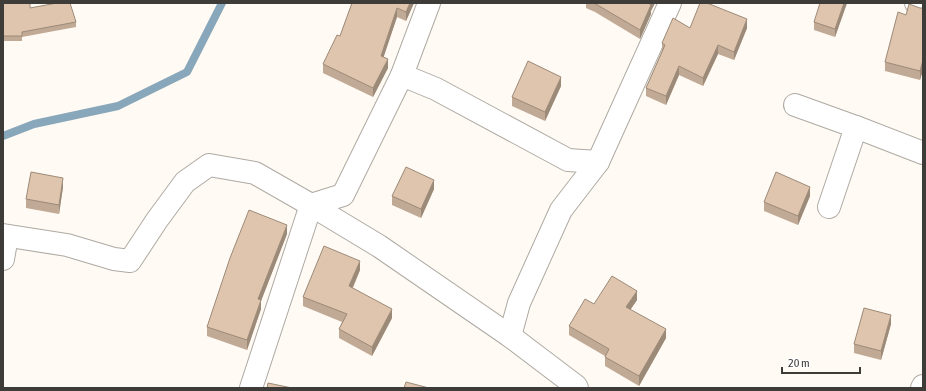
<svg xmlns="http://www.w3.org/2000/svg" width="926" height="391" font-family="'Asap Condensed',sans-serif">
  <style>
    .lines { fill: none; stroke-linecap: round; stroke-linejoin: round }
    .stream { stroke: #89a7ba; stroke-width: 8 }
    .minor-casing { stroke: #aeaaa3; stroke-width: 24 }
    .minor { stroke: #fff; stroke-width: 22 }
    .wall { fill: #c0a995 }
    .shaded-wall { fill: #9c8a79 }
    .building { fill: #dfc5ad; stroke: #9c8a79 }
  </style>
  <rect width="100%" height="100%" fill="#fffaf3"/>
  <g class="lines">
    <polyline class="stream" points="3,136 34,124 118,106 187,72 222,3"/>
    <g class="minor-casing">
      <g id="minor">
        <polyline points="916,3 923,5"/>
        <polyline points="402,75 429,3"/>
        <polyline points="795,105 856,127"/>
        <polyline points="829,207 856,127 923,153"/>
        <polyline points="3,235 67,245 114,259 130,261 157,220 185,182 209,165 255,173 311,205 379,246 510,336 576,386 577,388"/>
        <polyline points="3,259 7,236"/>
        <polyline points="510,336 519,303 561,210 598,162 670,3"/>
        <polyline points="251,388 311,205 343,195 402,75 436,89 568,160 598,162"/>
        <polyline points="922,388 923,386"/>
      </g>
    </g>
    <use href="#minor" class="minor"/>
  </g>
  <g class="wall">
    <polygon points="3,3 30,8 76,22 76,27 22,37 22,41 3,41"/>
    <polygon points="352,3 414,3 406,21 397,17 383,57 388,68 373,97 323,73 323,64 340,36"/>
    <polygon points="586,3 655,3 651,11 651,14 640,39 595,12 586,8"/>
    <polygon points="847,3 835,37 814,30 814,22"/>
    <polygon points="920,8 923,8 923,70 920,80 885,71 885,62 906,15"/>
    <polygon points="690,28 747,28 734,60 718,54 703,86 679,75 666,105 646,96 646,88 662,51 662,43"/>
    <polygon points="561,86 545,121 512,106 512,97"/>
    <polygon points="63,187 59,214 26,208 26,199"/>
    <polygon points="434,189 421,218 392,205 392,196"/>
    <polygon points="810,196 798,225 764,211 764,202"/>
    <polygon points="287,234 261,301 261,309 247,350 207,336 207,327"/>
    <polygon points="360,270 353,288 392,318 372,356 339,338 339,329 342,322 303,306 303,297"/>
    <polygon points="637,300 630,310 666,338 639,386 605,366 605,356 569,335 569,326 594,304"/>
    <polygon points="891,324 881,360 854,353 854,344"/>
  </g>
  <g class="shaded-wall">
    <polygon points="410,3 414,3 406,21 406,12"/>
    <polygon points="651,3 655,3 651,11 651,14 640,39 640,30"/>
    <polygon points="844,3 847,3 835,37 835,29"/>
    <polygon points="397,8 397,17 381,65 381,56"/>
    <polygon points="747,19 747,28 734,60 734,52"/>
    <polygon points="718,45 718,54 703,86 703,78"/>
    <polygon points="388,59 388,68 373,97 373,88"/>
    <polygon points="923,60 923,70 920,80 920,71"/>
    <polygon points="679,66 679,75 666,105 666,96"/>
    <polygon points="561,77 561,86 545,121 545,112"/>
    <polygon points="63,178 63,187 59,214 59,205"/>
    <polygon points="434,180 434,189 421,218 421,209"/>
    <polygon points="810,187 810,196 798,225 798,216"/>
    <polygon points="287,225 287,234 261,301 261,309 247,350 247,340 258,299"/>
    <polygon points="360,261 360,270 349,295 349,286"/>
    <polygon points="637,291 637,300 626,316 626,307"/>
    <polygon points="392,309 392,318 372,356 372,347"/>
    <polygon points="891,315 891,324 881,360 881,351"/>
    <polygon points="666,329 666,338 639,386 639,376"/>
  </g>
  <g class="building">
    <polygon points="3,3 30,3 30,8 57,3 70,3 76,22 22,32 22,36 3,36"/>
    <polygon points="352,3 410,3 406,12 397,8 381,56 388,59 373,88 323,64 337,35 340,36"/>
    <polygon points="594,3 651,3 650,5 651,5 640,30"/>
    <polygon points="700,3 707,3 747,19 734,52 718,45 703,78 679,66 666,96 646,88 665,45 662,43 673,18 690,28"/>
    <polygon points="820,3 844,3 835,29 814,22"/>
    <polygon points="909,4 920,8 923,8 923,60 920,71 885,62 898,12 906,15"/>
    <polygon points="528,61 561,77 545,112 512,97"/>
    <polygon points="406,167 434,180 421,209 392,196"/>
    <polygon points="31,172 63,178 59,205 26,199"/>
    <polygon points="776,172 810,187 798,216 764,202"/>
    <polygon points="249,210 287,225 258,299 261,300 247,340 207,327 230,258"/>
    <polygon points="324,246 360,261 349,286 392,309 372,347 339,329 347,314 303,297"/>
    <polygon points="612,276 637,291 626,307 666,329 639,376 605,357 609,349 569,326 585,299 594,304"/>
    <polygon points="864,308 891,315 881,351 854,344"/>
    <polygon points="406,382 429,388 404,388"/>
    <polygon points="268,383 292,388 267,388"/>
  </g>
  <rect width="926" height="391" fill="none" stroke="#3e3c39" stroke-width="8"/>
  <path d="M782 367v6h78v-6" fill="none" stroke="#3e3c39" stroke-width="2"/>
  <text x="788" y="367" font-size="12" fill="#3e3c39" stroke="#ffffff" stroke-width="3" paint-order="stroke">20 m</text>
</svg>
